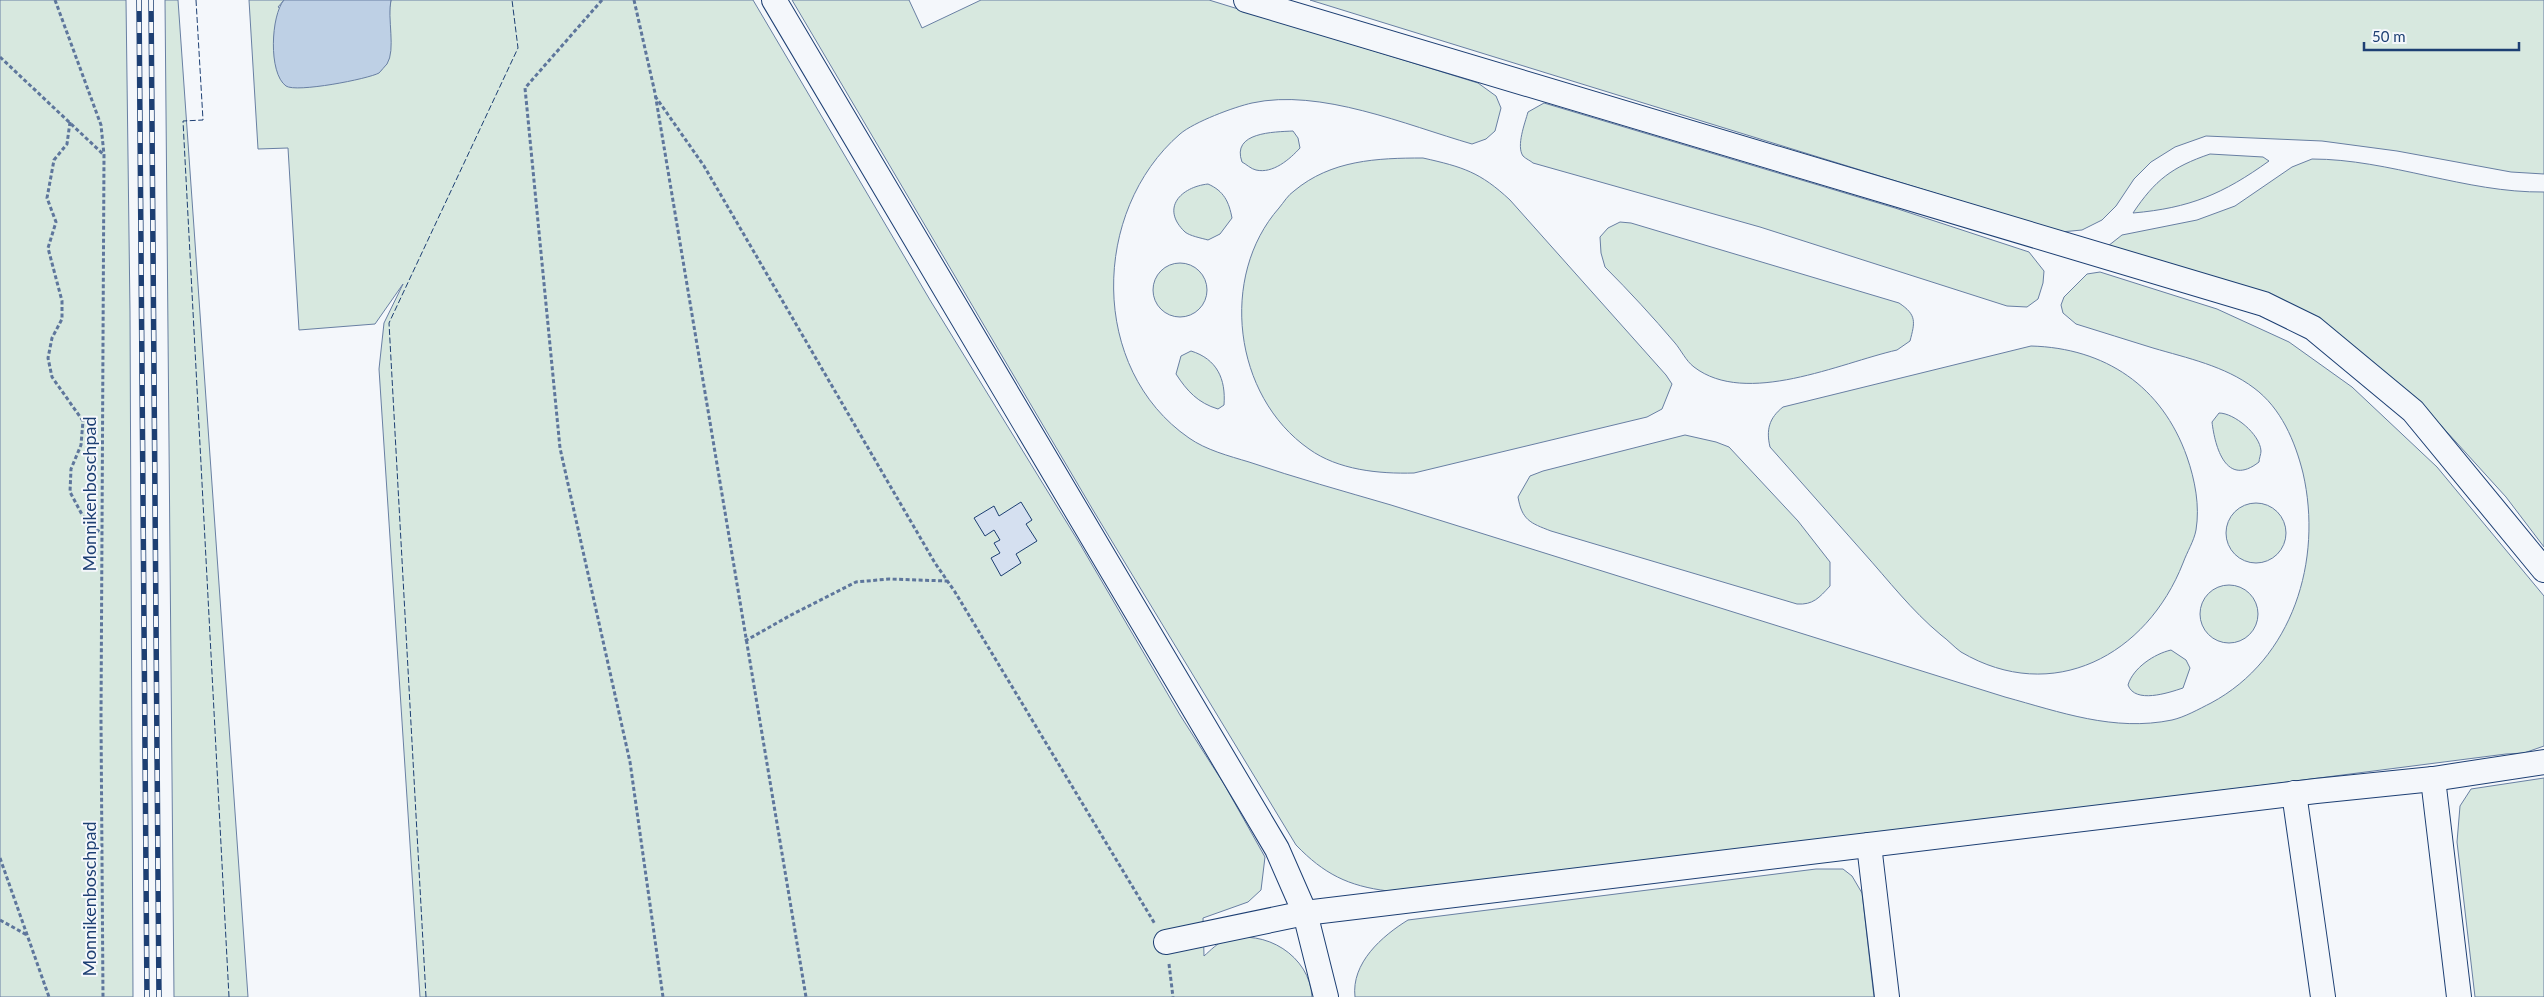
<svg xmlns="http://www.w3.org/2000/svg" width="2544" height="997" font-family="Lato,sans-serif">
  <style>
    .green { fill: #d7e8df; stroke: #687fa3 }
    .water { fill: #bed0e5; stroke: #687fa3 }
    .building { fill: #d5e0f0; stroke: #1d3f73 }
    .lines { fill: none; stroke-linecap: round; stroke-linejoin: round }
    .minor-casing { stroke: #1d3f73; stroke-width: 26 }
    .path { stroke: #5e769c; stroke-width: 3; stroke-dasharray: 4 2.5; stroke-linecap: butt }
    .minor { stroke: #f4f7fb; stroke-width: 24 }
    .rail-casing { stroke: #1d3f73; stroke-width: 5.5 }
    .rail { stroke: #f4f7fb; stroke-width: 4; stroke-dasharray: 11; stroke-linecap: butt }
    .fence { stroke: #1d3f73; stroke-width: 1; stroke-dasharray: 6 2.5; stroke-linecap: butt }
    .labels { text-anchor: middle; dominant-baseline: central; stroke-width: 4; stroke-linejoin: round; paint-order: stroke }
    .street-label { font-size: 18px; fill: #1d3f73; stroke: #f4f7fb }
  </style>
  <rect width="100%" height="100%" fill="#f4f7fb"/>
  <g class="green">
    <polygon points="0,0 126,0 130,312 133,997 0,997"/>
    <polygon points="165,0 178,0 248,997 174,997"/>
    <path d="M 249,0 L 284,0 L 278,7 L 379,72 C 399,49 385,26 391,0 L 753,0 L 930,300 L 1080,544 L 1180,715 L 1224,784 L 1265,857 L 1261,890 L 1248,902 L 1203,918 L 1204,956 C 1211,950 1217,943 1226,940 C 1265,928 1310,956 1312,997 L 420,997 L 379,369 L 384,323 L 403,284 L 375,324 L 299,330 L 288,148 L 258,149 Z"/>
    <path d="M 792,0 L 909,0 L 922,28 L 981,0 L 1209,0 L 1478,83 L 1496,96 L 1501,108 L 1495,131 L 1486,139 L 1472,144 C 1406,125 1320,88 1252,103 C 1234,107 1194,122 1180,134 C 1091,211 1089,369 1189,438 C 1206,450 1229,456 1249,462 C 1296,478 1343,491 1391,505 L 2005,697 C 2060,712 2114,732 2172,720 C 2185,717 2199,709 2211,703 C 2293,659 2323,560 2303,473 C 2295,441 2281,408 2254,388 C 2225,366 2187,358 2153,348 C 2127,340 2102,332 2076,324 L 2063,313 L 2061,305 L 2064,297 L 2087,274 L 2100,272 L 2217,309 L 2289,342 L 2352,387 L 2437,467 L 2544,596 L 2544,746 L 2524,753 L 2506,754 L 2054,812 L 1388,891 C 1348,886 1324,874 1296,845 L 1093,510 Z"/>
    <polygon points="1310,0 2544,0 2544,174 2511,172 2397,151 2322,141 2206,136 2175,147 2151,162 2134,179 2116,206 2102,220 2082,230 2061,232"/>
    <path d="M 1544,103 L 1895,208 L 2029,252 L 2044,271 L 2043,283 L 2038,299 L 2027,307 L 2007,306 L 1760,227 L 1533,163 C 1531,161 1526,159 1523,156 C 1516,146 1525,123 1528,112 Z"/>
    <path d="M 1293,131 L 1298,138 L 1300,148 C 1290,159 1273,174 1256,170 C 1251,169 1246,164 1242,162 C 1231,132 1274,132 1293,131 Z"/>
    <path d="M 2210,154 L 2263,157 L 2269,161 C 2223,194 2190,208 2133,213 C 2155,180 2172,167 2210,154 Z"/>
    <path d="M 1423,158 C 1463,167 1480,172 1510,200 L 1666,375 L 1672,384 L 1662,409 L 1647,417 L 1414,473 C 1379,474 1338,470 1309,449 C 1233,396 1219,276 1279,208 C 1284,202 1288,195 1294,191 C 1331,160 1377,158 1423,158 Z"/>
    <path d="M 2312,159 C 2389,159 2466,193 2544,192 L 2544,547 L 2506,497 L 2426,409 L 2346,347 L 2108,246 L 2122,235 L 2197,220 L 2235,206 L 2292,167 Z"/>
    <path d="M 1208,184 C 1224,191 1229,202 1232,218 L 1220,234 L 1208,240 C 1201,238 1190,236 1185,232 C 1160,208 1181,187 1208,184 Z"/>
    <path d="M 1620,222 L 1631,223 L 1899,303 C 1917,315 1915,322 1910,341 L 1897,350 C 1840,363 1746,407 1694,367 C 1686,361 1681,350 1675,343 C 1653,317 1629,291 1605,267 L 1601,253 L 1600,237 L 1608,228 Z"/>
    <circle cx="1180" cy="290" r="27"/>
    <path d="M 2031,346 C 2105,348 2162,386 2187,457 C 2195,480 2200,506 2196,530 C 2194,541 2187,552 2183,563 C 2147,655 2053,706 1961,652 C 1954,647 1948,640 1941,635 C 1911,610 1889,581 1863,552 C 1832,517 1801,482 1770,447 C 1766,430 1769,418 1783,407 Z"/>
    <path d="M 1191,351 C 1217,359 1226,379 1224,405 L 1218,409 C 1198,403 1187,391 1176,374 L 1181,356 Z"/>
    <path d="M 2219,413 C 2234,413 2260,434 2261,451 C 2261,454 2259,459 2259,462 C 2226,488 2215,447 2212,422 Z"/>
    <path d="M 1685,435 L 1716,442 L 1729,447 L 1798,521 L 1830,562 L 1830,586 C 1819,598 1813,605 1797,604 L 1551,531 C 1530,523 1522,520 1518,497 L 1530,476 L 1543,471 Z"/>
    <circle cx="2256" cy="533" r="30"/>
    <circle cx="2229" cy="614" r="29"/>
    <path d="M 2171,650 L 2186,660 L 2190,668 L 2183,688 C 2168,693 2135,704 2128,685 C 2133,668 2154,654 2171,650 Z"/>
    <polygon points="2544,778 2544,997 2475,997 2457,842 2460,806 2471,789"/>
    <path d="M 1816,869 L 1843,869 L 1852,876 L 1862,893 L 1874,997 L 1355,997 C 1351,963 1382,936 1408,920 Z"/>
  </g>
  <path class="water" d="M 284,0 L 391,0 C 387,18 396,50 387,64 C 385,66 381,71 379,73 C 368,79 296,93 286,86 C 268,73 271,15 284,0 Z"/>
  <polygon class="building" points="1021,502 1032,520 1026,524 1037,541 1016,554 1021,563 1001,576 991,558 1000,553 994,543 1000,540 994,530 985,536 974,518 994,506 999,516"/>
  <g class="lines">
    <g class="minor-casing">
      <g id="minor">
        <polyline points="774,0 1277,849 1305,913 1326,997"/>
        <polyline points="1246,0 2264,304 2313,328 2413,411 2544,570"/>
        <polyline points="2433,779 2459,997"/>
        <polyline points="2294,793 2323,997"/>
        <polyline points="1869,845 1887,997"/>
        <polyline points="1166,942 1305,913 2316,791 2433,779 2544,762"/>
      </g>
    </g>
    <g class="path">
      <polyline points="55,0 101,125 104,155 101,719 103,997"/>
      <polyline points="602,0 525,88 560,448 630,762 663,997"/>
      <polyline points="634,0 655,93 806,997"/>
      <polyline points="0,57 104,155"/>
      <polyline points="655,96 704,166 935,563 955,592 1155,924"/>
      <polyline points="70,122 67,144 54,160 47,198 56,222 48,248 62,301 62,319 52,338 48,358 52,377 83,421 81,445 71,469 70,492 87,524 102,533"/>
      <polyline points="745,641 791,615 856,582 889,579 947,581"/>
      <polyline points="0,858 49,997"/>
      <polyline points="0,920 27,935"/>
      <polyline points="1169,964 1173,997"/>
    </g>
    <use href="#minor" class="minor"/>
    <g class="rail-casing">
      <g id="rail">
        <polyline points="139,0 147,997"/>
        <polyline points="151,0 159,997"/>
      </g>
    </g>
    <use href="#rail" class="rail"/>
    <g class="fence">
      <polyline points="196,0 203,120 183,121 229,997"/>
      <polyline points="426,997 389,323 518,48 512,0"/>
    </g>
  </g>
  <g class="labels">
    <g class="street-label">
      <text transform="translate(89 494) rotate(-90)">Monnikenboschpad</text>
      <text transform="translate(89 899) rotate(-90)">Monnikenboschpad</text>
    </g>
  </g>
  <path d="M2364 42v8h155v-8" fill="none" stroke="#1d3f73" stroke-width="2.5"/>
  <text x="2372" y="42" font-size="15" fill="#1d3f73" stroke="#f4f7fb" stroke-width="4" paint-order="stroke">50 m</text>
</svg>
